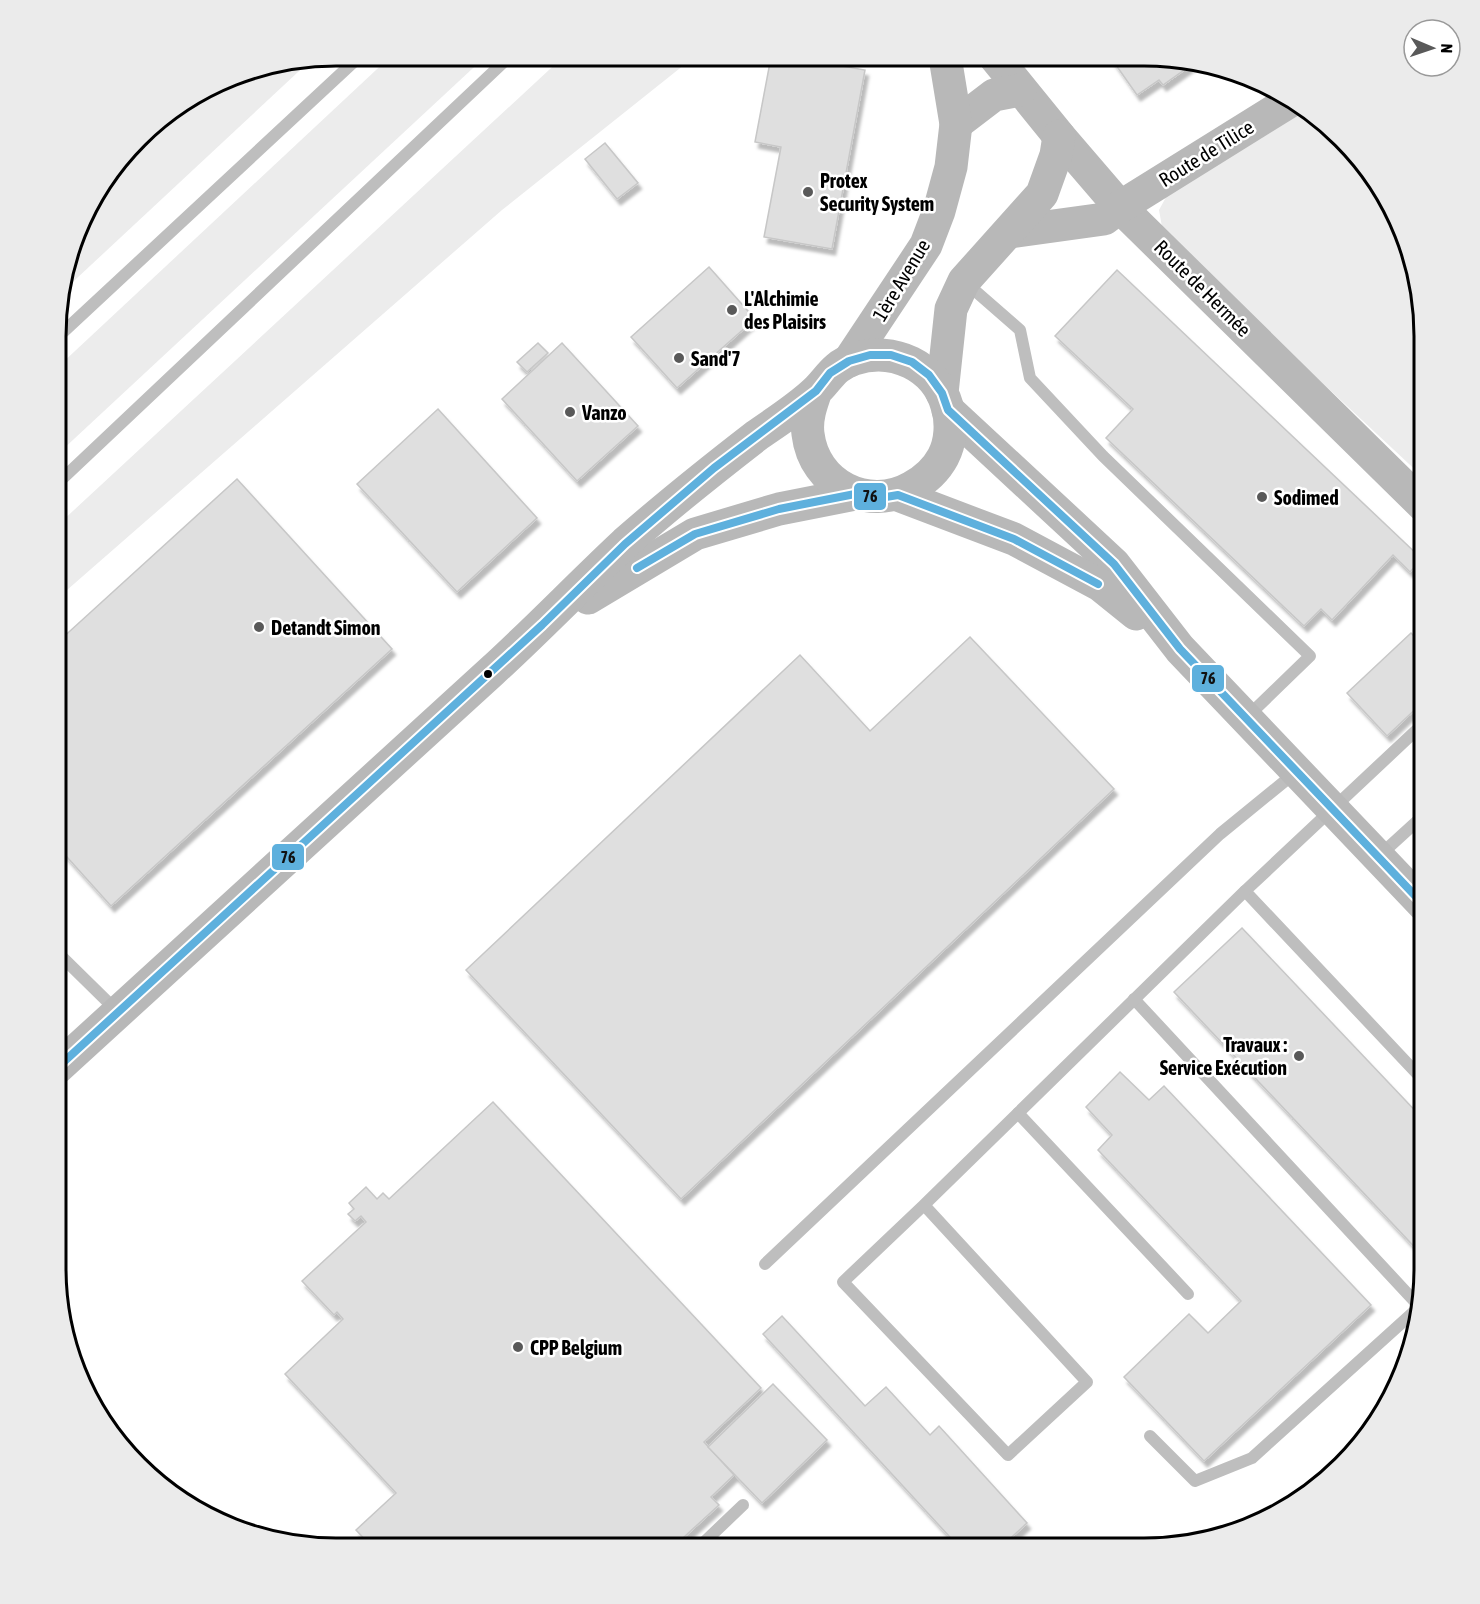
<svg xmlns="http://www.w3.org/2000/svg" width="1480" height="1604" font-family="'Asap Condensed',sans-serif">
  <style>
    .green { fill: #ececec }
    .building { fill: #dfdfdf; stroke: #c7c7c7; stroke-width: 1.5; filter: url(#shadow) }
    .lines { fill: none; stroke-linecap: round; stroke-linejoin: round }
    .lane { stroke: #bebebe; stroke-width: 12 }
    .secondary { stroke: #b8b8b8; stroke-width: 33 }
    .bus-1-casing { stroke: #fff; stroke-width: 12 }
    .bus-1 { stroke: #5eb0dd; stroke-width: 8 }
    .poi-dot { fill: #595959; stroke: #fff; stroke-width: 2 }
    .bus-dot { fill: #000; stroke: #fff; stroke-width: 2 }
    .labels { text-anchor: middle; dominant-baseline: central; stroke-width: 5; stroke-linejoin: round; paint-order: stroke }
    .street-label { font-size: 20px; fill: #000; stroke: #fff }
    .poi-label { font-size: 20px; font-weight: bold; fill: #000; stroke: #fff; text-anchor: start }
    .rim { fill: none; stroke: #000; stroke-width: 3 }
    .line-badge { stroke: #fff; stroke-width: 2 }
    .pale-badge-label { font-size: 16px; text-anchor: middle; font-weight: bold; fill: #111 }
  </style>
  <defs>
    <filter id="shadow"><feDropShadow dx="3.5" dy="6" stdDeviation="1.5" flood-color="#0004"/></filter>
  </defs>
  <rect width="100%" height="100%" fill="#fff"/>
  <g class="green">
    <polygon points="391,56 486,56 60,452 60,365"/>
    <polygon points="564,56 694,57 502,210 59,597 60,523"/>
    <polygon points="312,59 61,293 61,281 93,195 151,125 245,70"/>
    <polygon points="1300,103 1377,180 1410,246 1424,318 1424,478 1191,260 1164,238 1159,210 1182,168"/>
  </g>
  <g class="building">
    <polygon points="771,57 791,57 865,70 832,249 764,237 781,147 755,142"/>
    <polygon points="1111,58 1181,58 1194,63 1163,85 1159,80 1137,95"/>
    <polygon points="605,143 638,183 617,199 585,159"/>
    <polygon points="709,267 755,319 677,388 631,337"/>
    <polygon points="1117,270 1422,559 1410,572 1393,555 1332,620 1321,609 1304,626 1106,438 1133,409 1055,336"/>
    <polygon points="538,343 548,353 527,372 517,362"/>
    <polygon points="562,343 638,426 577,481 502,399"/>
    <polygon points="438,409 537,518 457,592 357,484"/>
    <polygon points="237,479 392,649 111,906 58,847 59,641"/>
    <polygon points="1411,633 1424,646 1424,701 1387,736 1347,693"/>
    <polygon points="970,637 1114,789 681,1199 466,970 800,655 870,731"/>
    <polygon points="1242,928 1424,1120 1424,1257 1174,992"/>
    <polygon points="1120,1072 1149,1100 1164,1086 1371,1305 1204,1461 1124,1377 1189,1314 1208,1333 1241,1301 1098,1150 1112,1135 1086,1107"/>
    <polygon points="493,1102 761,1388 704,1442 734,1475 711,1497 719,1505 672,1548 373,1548 356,1530 396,1493 285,1374 343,1319 337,1312 334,1315 302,1281 366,1222 361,1216 355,1221 348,1214 354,1209 349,1203 366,1187 377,1199 383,1193 389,1199"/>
    <polygon points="782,1316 865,1406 886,1387 930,1435 939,1426 1027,1523 1000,1548 960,1548 763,1334"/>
    <polygon points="773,1384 827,1440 762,1503 708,1447"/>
  </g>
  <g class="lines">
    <g class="lane">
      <polyline points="965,282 1020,330 1030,378 1103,456 1310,656 1247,717"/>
      <polyline points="61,334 360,56"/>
      <polyline points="60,481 510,56"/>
      <polyline points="1424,723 1245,891 1424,1081"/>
      <polyline points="1379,856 1424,815"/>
      <polyline points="58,953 117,1011"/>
      <polyline points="1134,999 1418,1305"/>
      <polyline points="1018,1113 1188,1294"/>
      <polyline points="924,1205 843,1282 1008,1455 1087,1382 924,1205 1245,891"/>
      <polyline points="765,1264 1220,834 1296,772"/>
      <polyline points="1150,1436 1195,1481 1252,1458 1417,1309"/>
      <polyline points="698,1548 743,1505"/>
    </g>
    <g class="secondary">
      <polyline points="995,57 1059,136 1120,207 1424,506"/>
      <polyline points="956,124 994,95 1020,90"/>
      <polyline points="1009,232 1104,219 1120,207 1292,100"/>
      <polyline points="849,361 926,245 939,211 951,167 956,124 945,57"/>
      <polyline points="942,393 951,309 964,281 1042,194 1056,155 1059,136"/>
      <polyline points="948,410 1114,564 1180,649 1424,905"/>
      <polyline points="898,495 1014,539 1100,585 1136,614"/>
      <polyline points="588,598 695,534 779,509 855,494"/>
      <path d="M 57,1068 C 202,935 347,803 492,671 C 538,629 580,585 625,543 C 667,506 712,470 756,436 C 776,422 798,408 815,392 C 829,379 833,366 854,359 C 893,346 936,366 947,406 C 952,422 951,442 943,457 C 936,470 925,480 912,487 C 868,512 814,485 808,434 C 806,419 811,405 816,391"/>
    </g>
    <g class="bus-1-casing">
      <g id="bus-1">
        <polyline points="637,568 695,534 779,509 855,494 880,498 898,495 1014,539 1098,584"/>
        <polyline points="57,1068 542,625 625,544 714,468 816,391 830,373 849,361 870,355 891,355 912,362 929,375 942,393 948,410 1114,564 1180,649 1424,905"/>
      </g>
    </g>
    <use href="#bus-1" class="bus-1"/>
  </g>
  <g class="poi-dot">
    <circle cx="808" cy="192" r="6"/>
    <circle cx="732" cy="310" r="6"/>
    <circle cx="679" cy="358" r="6"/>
    <circle cx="570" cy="412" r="6"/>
    <circle cx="1262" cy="497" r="6"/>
    <circle cx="259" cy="627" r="6"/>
    <circle cx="1299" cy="1056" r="6"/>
    <circle cx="518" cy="1347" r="6"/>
  </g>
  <circle class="bus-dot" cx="488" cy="674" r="5"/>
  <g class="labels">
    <g class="street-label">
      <text transform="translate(1206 153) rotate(-32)">Route de Tilice</text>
      <text transform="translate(901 280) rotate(-59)">1ère Avenue</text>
      <text transform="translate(1203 288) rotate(45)">Route de Hermée</text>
    </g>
    <g class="poi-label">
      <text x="820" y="180">Protex<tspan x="820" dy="23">Security System</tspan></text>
      <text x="744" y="298">L'Alchimie<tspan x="744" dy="23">des Plaisirs</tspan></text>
      <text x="691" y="358">Sand'7</text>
      <text x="582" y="412">Vanzo</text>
      <text x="1274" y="497">Sodimed</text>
      <text x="271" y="627">Detandt Simon</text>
      <text x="1287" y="1044" text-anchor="end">Travaux :<tspan x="1287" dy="23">Service Exécution</tspan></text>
      <text x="530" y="1347">CPP Belgium</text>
    </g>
  </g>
  <path d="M0 0H1480V1604H0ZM336 66H1144A270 270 0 0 1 1414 336V1268A270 270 0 0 1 1144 1538H336A270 270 0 0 1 66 1268V336A270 270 0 0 1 336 66Z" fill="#ebebeb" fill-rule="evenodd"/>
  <path class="rim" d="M336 66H1144A270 270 0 0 1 1414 336V1268A270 270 0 0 1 1144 1538H336A270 270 0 0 1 66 1268V336A270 270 0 0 1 336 66Z"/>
  <g class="line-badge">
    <rect x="853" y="482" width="34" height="29" rx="6" fill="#5eb0dd"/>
    <rect x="1191" y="664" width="34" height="29" rx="6" fill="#5eb0dd"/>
    <rect x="271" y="843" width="34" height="28" rx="6" fill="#5eb0dd"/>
  </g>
  <g class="pale-badge-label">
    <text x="870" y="502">76</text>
    <text x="1208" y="684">76</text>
    <text x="288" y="863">76</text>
  </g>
  <g transform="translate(1432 48) rotate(92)"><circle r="28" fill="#ffffff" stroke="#999999" stroke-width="1.5"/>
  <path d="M0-4.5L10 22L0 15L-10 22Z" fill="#595959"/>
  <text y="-9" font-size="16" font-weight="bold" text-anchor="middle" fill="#000000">N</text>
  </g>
</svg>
